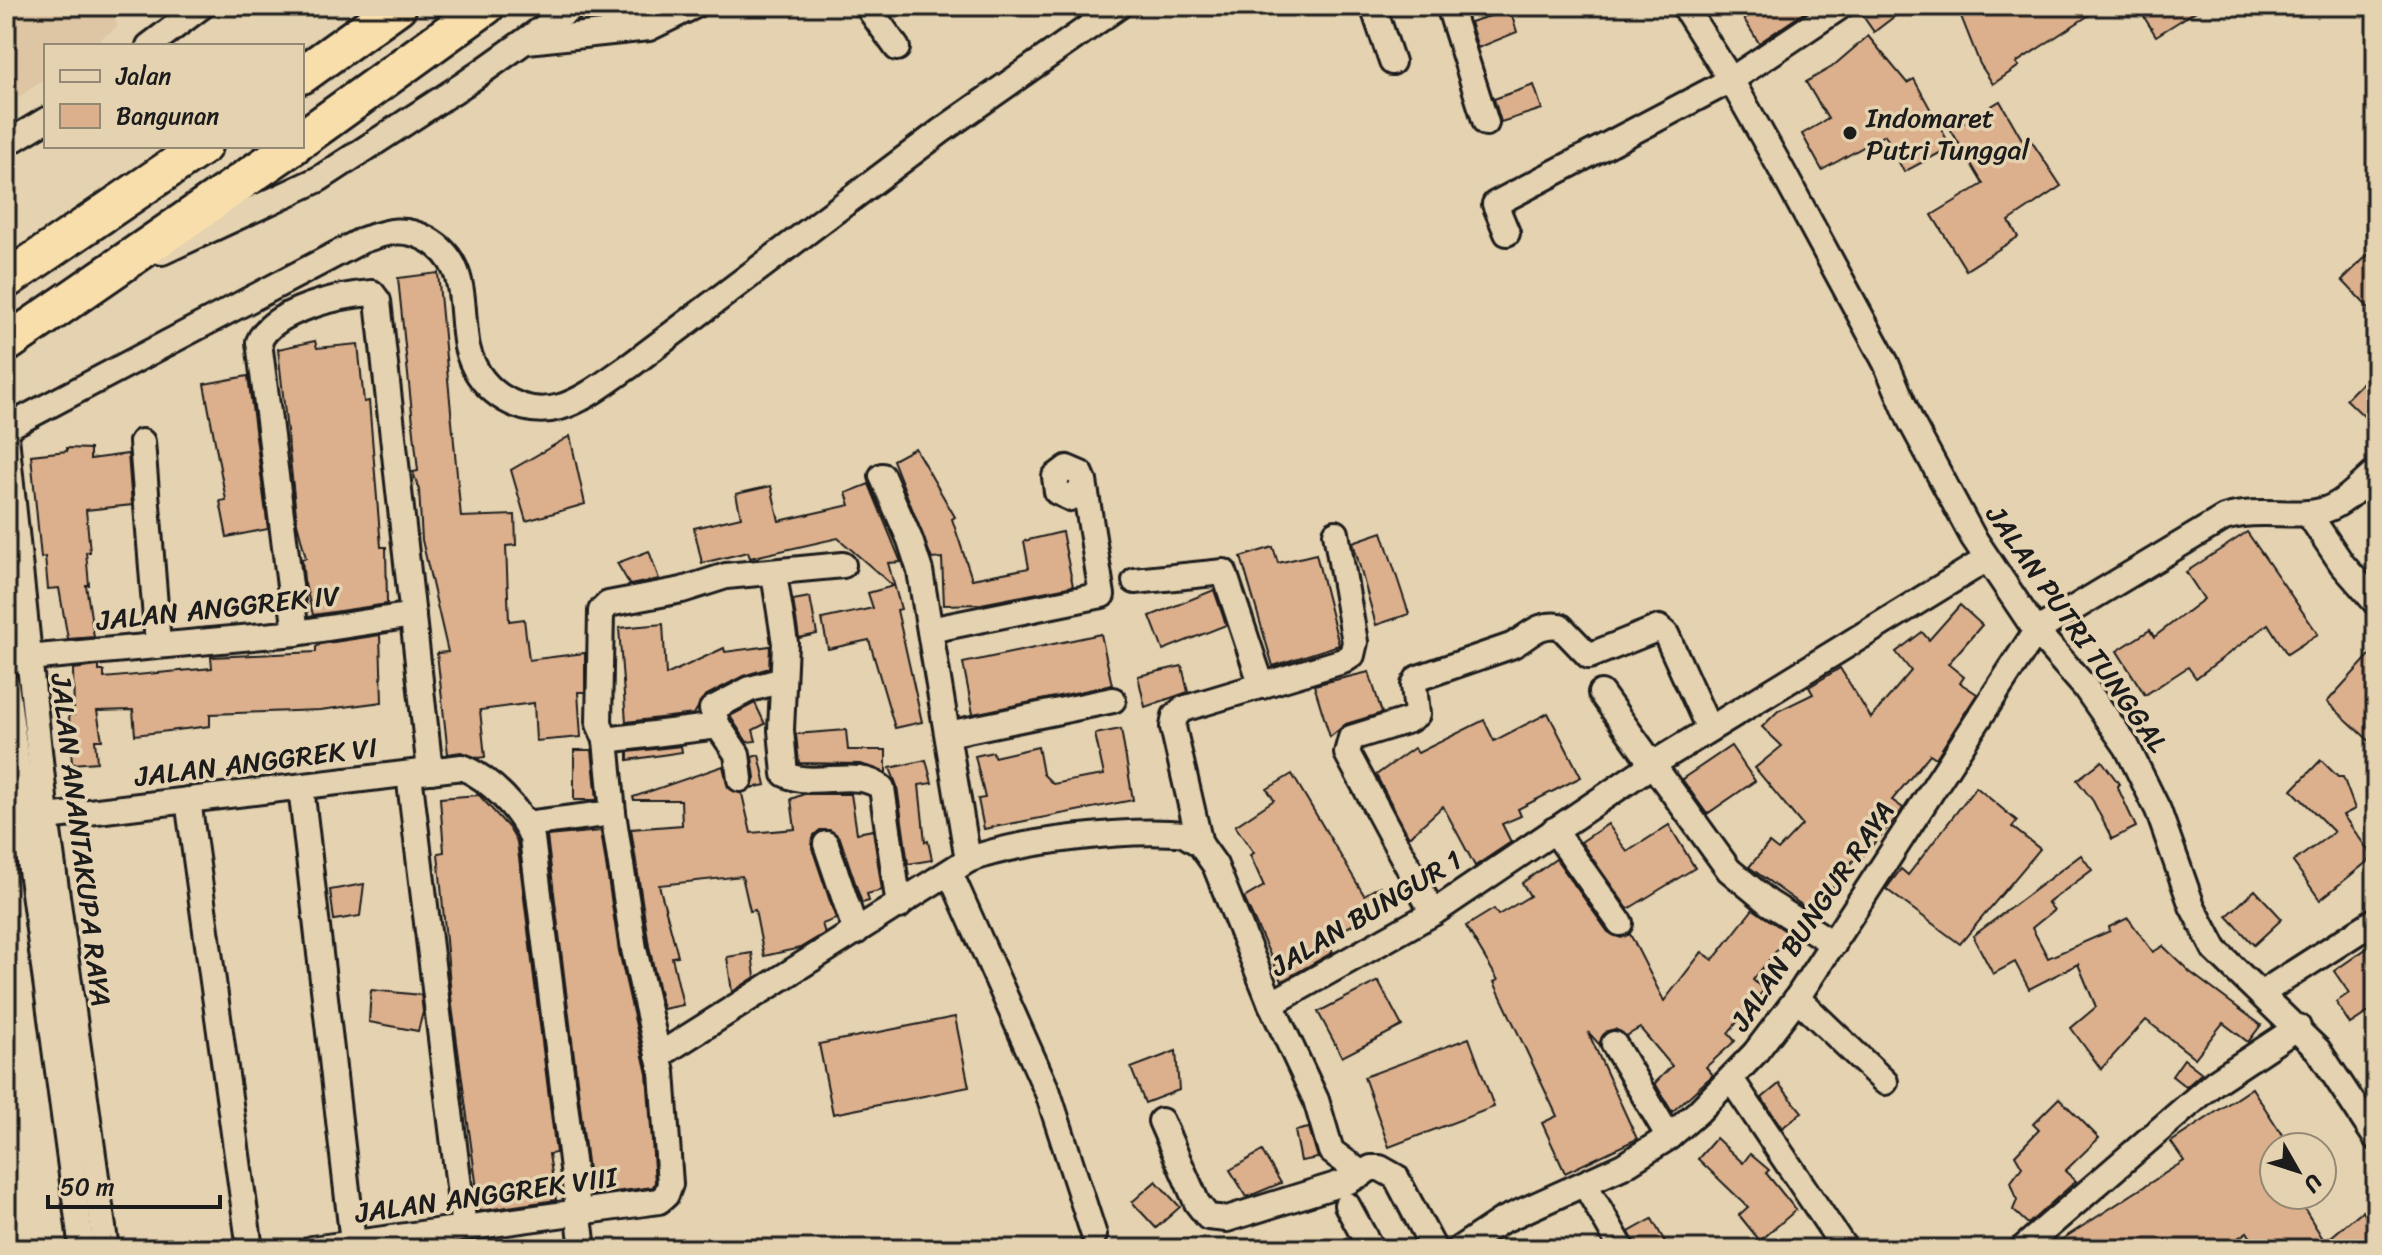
<svg xmlns="http://www.w3.org/2000/svg" width="2382" height="1255" font-family="Sriracha,sans-serif">
  <style>
    .built { fill: #dec5a3 }
    .building { fill: #dcb08d; stroke: #1c1c1c; stroke-width: 2 }
    .lines { fill: none; stroke-linecap: round; stroke-linejoin: round }
    .minor-casing { stroke: #1c1c1c; stroke-width: 30 }
    .highway-casing { stroke: #1c1c1c; stroke-width: 42 }
    .minor { stroke: #e4d2b0; stroke-width: 24 }
    .highway { stroke: #f8deab; stroke-width: 36 }
    .poi-dot { fill: #1c1c1c; stroke: #e4d2b0; stroke-width: 3 }
    .labels { text-anchor: middle; dominant-baseline: central; stroke-width: 7; stroke-linejoin: round; paint-order: stroke }
    .poi-label { font-size: 28px; fill: #1c1c1c; stroke: #e4d2b0; text-anchor: start }
    .street-label { font-size: 28px; fill: #1c1c1c; stroke: #e4d2b0 }
  </style>
  <rect width="100%" height="100%" fill="#e4d2b0"/>
  <filter id="ink" filterUnits="userSpaceOnUse"><feTurbulence type="fractalNoise" baseFrequency=".0125" numOctaves="2"/><feDisplacementMap in="SourceGraphic" scale="16" xChannelSelector="R" yChannelSelector="G"/><feConvolveMatrix kernelMatrix="1 2 1 2 8 2 1 2 1" color-interpolation-filters="sRGB"/></filter>
  <g filter="url(#ink)">
    <polygon class="built" points="6,6 113,6 117,27 91,46 46,46 46,78 6,106"/>
    <g class="building">
      <polygon points="1763,6 1814,6 1759,43 1744,19"/>
      <polygon points="1856,6 1908,6 1874,32"/>
      <polygon points="1957,6 2103,6 2016,63 2019,66 1993,84 1980,64"/>
      <polygon points="2137,6 2204,6 2156,36"/>
      <polygon points="1510,10 1517,32 1478,48 1470,22"/>
      <polygon points="1868,36 1907,83 1914,79 1951,147 1904,172 1885,135 1822,170 1802,134 1828,119 1806,82 1832,67"/>
      <polygon points="1534,85 1542,109 1501,122 1494,99"/>
      <polygon points="2000,101 2024,143 2030,139 2061,186 2009,221 2018,237 1966,270 1932,215 1983,184 1951,130"/>
      <polygon points="2376,247 2376,316 2342,280"/>
      <polygon points="438,273 461,517 515,515 516,545 506,546 509,621 524,619 529,660 585,653 585,692 578,692 581,737 536,741 534,703 480,710 485,757 478,758 461,752 448,754 437,653 448,652 422,540 419,490 413,472 418,471 398,278"/>
      <polygon points="315,341 317,348 358,344 364,402 369,401 381,547 386,547 387,604 313,615 304,580 302,559 306,558 297,523 278,349"/>
      <polygon points="248,376 268,529 227,537 220,501 226,500 204,384"/>
      <polygon points="2362,383 2376,396 2376,428 2346,399"/>
      <polygon points="570,436 585,504 526,521 511,470"/>
      <polygon points="67,448 90,449 90,459 128,454 132,505 86,510 90,552 86,552 89,585 86,585 94,637 68,639 59,588 48,589 45,557 41,558 31,455 67,451"/>
      <polygon points="915,448 955,517 952,519 972,579 1029,568 1024,541 1062,532 1073,586 981,604 944,605 942,558 932,559 893,460"/>
      <polygon points="869,484 901,562 888,563 901,609 897,610 922,722 895,728 869,640 828,649 822,619 873,608 868,593 893,586 838,538 750,558 748,552 702,563 694,528 741,517 736,494 771,486 779,521 850,505 846,493"/>
      <polygon points="1382,532 1409,614 1376,625 1353,542"/>
      <polygon points="2247,532 2318,634 2287,654 2268,624 2196,678 2188,667 2145,695 2117,651 2150,630 2154,637 2204,599 2186,572"/>
      <polygon points="1273,547 1278,563 1316,554 1339,645 1273,666 1241,557"/>
      <polygon points="649,551 659,579 630,585 617,563"/>
      <polygon points="1214,590 1226,625 1163,650 1150,616"/>
      <polygon points="810,597 817,634 799,638 793,600"/>
      <polygon points="1960,605 1982,625 1948,664 1964,677 1960,683 1977,694 1936,758 1930,754 1892,800 1903,808 1898,816 1863,856 1859,853 1813,913 1749,867 1769,843 1778,850 1802,825 1755,768 1782,746 1762,727 1778,711 1813,694 1809,687 1840,668 1871,718 1911,671 1896,652 1922,632 1929,640"/>
      <polygon points="663,624 666,675 724,648 725,652 770,646 769,668 743,676 705,696 694,714 626,722 619,628"/>
      <polygon points="1101,634 1112,685 973,714 963,663"/>
      <polygon points="380,635 382,702 320,710 210,714 210,726 135,735 133,710 97,711 102,740 95,740 97,762 72,764 69,715 74,715 73,669 99,666 99,671 104,671 104,678 212,668 211,657 316,652 316,647 321,644"/>
      <polygon points="2376,648 2376,747 2327,702"/>
      <polygon points="1182,666 1188,692 1145,707 1138,676"/>
      <polygon points="1369,672 1382,713 1346,724 1330,737 1314,685"/>
      <polygon points="755,703 765,724 753,730 756,741 747,742 730,716"/>
      <polygon points="1548,713 1581,777 1518,809 1521,816 1502,824 1511,842 1475,866 1443,806 1409,837 1376,775 1414,748 1418,753 1484,720 1494,741"/>
      <polygon points="1121,729 1133,800 984,829 978,799 985,798 975,756 993,752 994,757 1038,747 1043,774 1053,784 1085,778 1104,775 1095,734"/>
      <polygon points="846,730 848,750 886,750 886,773 861,764 799,763 796,734"/>
      <polygon points="681,746 682,752 628,760 628,752"/>
      <polygon points="1731,746 1755,781 1707,814 1682,779"/>
      <polygon points="574,750 592,750 597,800 574,800"/>
      <polygon points="759,755 766,785 751,788 755,778 752,757"/>
      <polygon points="926,760 932,783 919,785 925,842 928,841 932,860 908,864 897,786 890,768"/>
      <polygon points="2321,760 2338,777 2343,777 2355,809 2343,815 2373,857 2320,900 2293,862 2334,832 2292,790"/>
      <polygon points="2102,761 2119,784 2117,786 2136,827 2112,839 2093,801 2077,780"/>
      <polygon points="723,766 728,787 742,794 751,833 795,829 791,799 804,794 851,794 857,833 873,830 882,890 867,894 869,901 862,903 840,838 830,830 820,830 814,835 812,848 836,919 822,924 825,933 800,948 764,956 755,910 750,911 742,876 659,885 678,956 672,957 683,1005 663,1009 649,946 631,829 682,825 681,800 634,800 633,797"/>
      <polygon points="1292,774 1364,895 1380,886 1391,906 1326,938 1333,952 1282,981 1244,898 1264,886 1250,855 1254,853 1235,826 1274,800 1267,789"/>
      <polygon points="1976,787 2017,821 2012,827 2040,849 1960,944 1886,889 1901,869 1908,875"/>
      <polygon points="479,795 509,828 517,842 556,1153 549,1154 556,1200 480,1211 452,1006 438,853 444,852 440,798"/>
      <polygon points="1608,824 1627,852 1669,825 1695,868 1628,909 1581,842"/>
      <polygon points="601,831 619,951 647,1074 655,1182 653,1187 591,1195 547,836"/>
      <polygon points="2081,855 2092,870 2048,903 2054,910 2032,928 2048,958 2110,931 2109,927 2128,918 2153,952 2163,946 2190,972 2261,1025 2248,1042 2223,1023 2195,1058 2146,1020 2101,1069 2071,1028 2096,1007 2078,964 2029,989 2015,962 1993,974 1973,936"/>
      <polygon points="1556,859 1608,932 1621,938 1630,934 1664,1001 1702,952 1713,960 1753,909 1790,934 1753,980 1764,990 1728,1033 1735,1041 1706,1067 1713,1075 1672,1112 1655,1083 1672,1066 1640,1028 1626,1036 1615,1029 1607,1031 1599,1044 1588,1032 1637,1139 1565,1173 1542,1123 1557,1116 1494,982 1498,980 1466,926 1494,909 1498,915 1530,896 1522,883"/>
      <polygon points="364,884 360,916 334,920 330,890"/>
      <polygon points="2255,890 2282,919 2254,945 2227,916"/>
      <polygon points="2376,942 2376,1007 2350,1024 2336,1002 2349,993 2334,971"/>
      <polygon points="752,953 755,977 732,992 727,957"/>
      <polygon points="1378,981 1402,1026 1342,1057 1318,1012"/>
      <polygon points="371,990 421,995 423,1012 418,1031 369,1022"/>
      <polygon points="955,1017 969,1087 833,1114 819,1044"/>
      <polygon points="1469,1038 1494,1107 1389,1147 1364,1077"/>
      <polygon points="1176,1051 1179,1090 1145,1103 1131,1068"/>
      <polygon points="2184,1059 2202,1073 2186,1087 2172,1076"/>
      <polygon points="1779,1084 1802,1112 1782,1128 1762,1098"/>
      <polygon points="2252,1088 2290,1147 2274,1147 2274,1195 2296,1195 2325,1242 2362,1211 2376,1229 2376,1243 2369,1249 2258,1249 2247,1232 2222,1249 2047,1249 2184,1161 2171,1142"/>
      <polygon points="2059,1098 2099,1138 2065,1171 2076,1181 2028,1224 2013,1210 2017,1200 2011,1182 2022,1167 2015,1155 2039,1130 2033,1124"/>
      <polygon points="1309,1128 1318,1158 1301,1161 1295,1131"/>
      <polygon points="1716,1138 1743,1163 1750,1154 1769,1170 1766,1173 1796,1210 1760,1241 1739,1215 1748,1207 1698,1159"/>
      <polygon points="1262,1151 1281,1183 1247,1197 1230,1170"/>
      <polygon points="1156,1181 1180,1207 1156,1228 1132,1202"/>
      <polygon points="1652,1219 1669,1249 1637,1249 1629,1232"/>
    </g>
    <g class="lines">
      <g class="minor-casing">
        <g id="minor">
          <polyline points="605,6 610,13 622,15 643,6"/>
          <polyline points="867,6 897,48"/>
          <polyline points="1373,6 1392,62"/>
          <polyline points="1454,6 1450,9 1486,123"/>
          <polyline points="1684,6 1731,80 1780,167 1886,363 1910,420 1973,537 2036,631 2085,687 2127,747 2158,810 2192,906 2215,950 2318,1050 2376,1138"/>
          <polyline points="527,41 649,28 694,6"/>
          <polyline points="149,46 202,6"/>
          <polyline points="6,144 46,120"/>
          <polyline points="1507,233 1495,204 1731,80 1841,6"/>
          <polyline points="162,252 319,179 466,83 574,6"/>
          <path d="M 6,428 L 363,240 C 387,232 403,226 427,239 C 470,263 459,305 467,347 C 472,368 483,384 500,396 C 551,430 588,394 631,365 L 941,131 L 1119,6"/>
          <polyline points="6,437 46,817 106,1249"/>
          <polyline points="142,442 158,644"/>
          <polyline points="882,476 910,540 920,571 968,860"/>
          <polyline points="2308,513 2342,564 2376,603"/>
          <path d="M 774,574 L 785,643 L 781,730 L 785,774 C 812,789 858,767 882,788 L 899,906"/>
          <polyline points="1135,581 1224,572 1262,686"/>
          <polyline points="930,630 1102,595 1084,481 1081,474 1067,468 1055,477 1057,492 1070,498 1082,489"/>
          <path d="M 296,633 L 259,342 C 272,310 341,295 372,293 L 378,301 L 430,771"/>
          <polyline points="6,660 296,633 413,615"/>
          <polyline points="6,684 82,1249"/>
          <polyline points="1601,693 1729,870 1769,903 1834,944"/>
          <polyline points="718,726 737,754 740,779"/>
          <polyline points="948,734 1113,700"/>
          <polyline points="606,740 718,726 712,709 750,689 783,680"/>
          <polyline points="409,774 464,1228"/>
          <polyline points="301,787 353,1243"/>
          <polyline points="188,800 250,1249"/>
          <path d="M 6,822 L 462,767 C 490,779 520,809 532,838 L 583,1249"/>
          <polyline points="526,824 613,813"/>
          <polyline points="1554,830 1620,923"/>
          <polyline points="826,844 856,932"/>
          <polyline points="1200,844 1173,727 1175,716 1183,709 1343,661 1352,655 1355,642 1336,533"/>
          <polyline points="950,873 1048,1093 1094,1235"/>
          <path d="M 1433,913 L 1347,753 L 1351,738 L 1409,720 L 1417,714 L 1414,685 L 1418,678 L 1511,646 C 1528,638 1537,622 1560,626 L 1589,656 L 1659,628 L 1666,634 L 1709,729"/>
          <polyline points="2262,993 2376,920"/>
          <polyline points="1797,998 1885,1082"/>
          <polyline points="1271,1004 1433,913 1653,764 1987,559"/>
          <polyline points="1614,1044 1669,1137"/>
          <path d="M 658,1056 L 968,860 C 1018,841 1131,828 1184,834 L 1200,844 L 1215,865 L 1271,1004 L 1316,1100 L 1331,1151 L 1362,1174"/>
          <polyline points="1731,1079 1845,1249"/>
          <polyline points="1161,1121 1197,1203 1208,1217 1227,1219 1349,1181 1371,1168 1380,1168 1396,1177 1434,1249"/>
          <polyline points="1586,1186 1622,1249"/>
          <polyline points="1347,1205 1371,1249"/>
          <polyline points="312,1249 659,1201 666,1195 670,1184 662,1072 634,949 613,813 606,740 599,724 601,611 608,604 682,590 726,576 843,565"/>
          <path d="M 1459,1249 L 1501,1221 L 1623,1166 L 1669,1137 L 1698,1112 L 1755,1053 L 1797,998 L 2036,631 L 2224,518 C 2260,507 2294,519 2325,510 C 2344,504 2361,485 2376,472"/>
          <polyline points="2022,1249 2215,1082 2298,1027"/>
        </g>
      </g>
      <g class="highway-casing">
        <g id="highway">
          <polyline points="302,75 398,6"/>
          <polyline points="302,139 486,6"/>
          <polyline points="6,280 203,146"/>
          <polyline points="6,344 293,146"/>
        </g>
      </g>
      <use href="#minor" class="minor"/>
      <use href="#highway" class="highway"/>
    </g>
  </g>
  <circle class="poi-dot" cx="1850" cy="133" r="8"/>
  <g class="labels">
    <g class="poi-label">
      <text x="1866" y="117">Indomaret<tspan x="1866" dy="32">Putri Tunggal</tspan></text>
    </g>
    <g class="street-label">
      <text transform="translate(218 608) rotate(-6)">JALAN ANGGREK IV</text>
      <text transform="translate(2077 629) rotate(55)">JALAN PUTRI TUNGGAL</text>
      <text transform="translate(256 762) rotate(-7)">JALAN ANGGREK VI</text>
      <text transform="translate(81 840) rotate(83)">JALAN ANANTAKUPA RAYA</text>
      <text transform="translate(1366 913) rotate(-31)">JALAN BUNGUR 1</text>
      <text transform="translate(1812 916) rotate(-56)">JALAN BUNGUR RAYA</text>
      <text transform="translate(486 1195) rotate(-8)">JALAN ANGGREK VIII</text>
    </g>
  </g>
  <rect width="2382" height="1255" fill="none" stroke="#e4d2b0" stroke-width="32"/>
  <rect x="16" y="16" width="2350" height="1223" fill="none" stroke="#1c1c1c" stroke-width="3" filter="url(#ink)"/>
  <rect x="44" y="44" width="260" height="104" fill="#e4d2b0" stroke="#948975" stroke-width="2"/>
  <rect x="60" y="70" width="40" height="12" fill="#e4d2b0" stroke="#948975" stroke-width="2"/>
  <text x="116" y="84" font-size="24" fill="#1c1c1c">Jalan</text>
  <rect x="60" y="104" width="40" height="24" fill="#dcb08d" stroke="#948975" stroke-width="2"/>
  <text x="116" y="124" font-size="24" fill="#1c1c1c">Bangunan</text>
  <g transform="translate(2298 1171) rotate(129)"><circle r="38" fill="#e4d2b0" stroke="#948975" stroke-width="2"/>
  <path d="M0-6L14 30L0 20L-14 30Z" fill="#1c1c1c"/>
  <text y="-12" font-size="22" font-weight="bold" text-anchor="middle" fill="#1c1c1c">U</text>
  </g>
  <path d="M48 1195v12h172v-12" fill="none" stroke="#1c1c1c" stroke-width="4"/>
  <text x="60" y="1195" font-size="24" fill="#1c1c1c" stroke="#e4d2b0" stroke-width="6" paint-order="stroke">50 m</text>
</svg>
